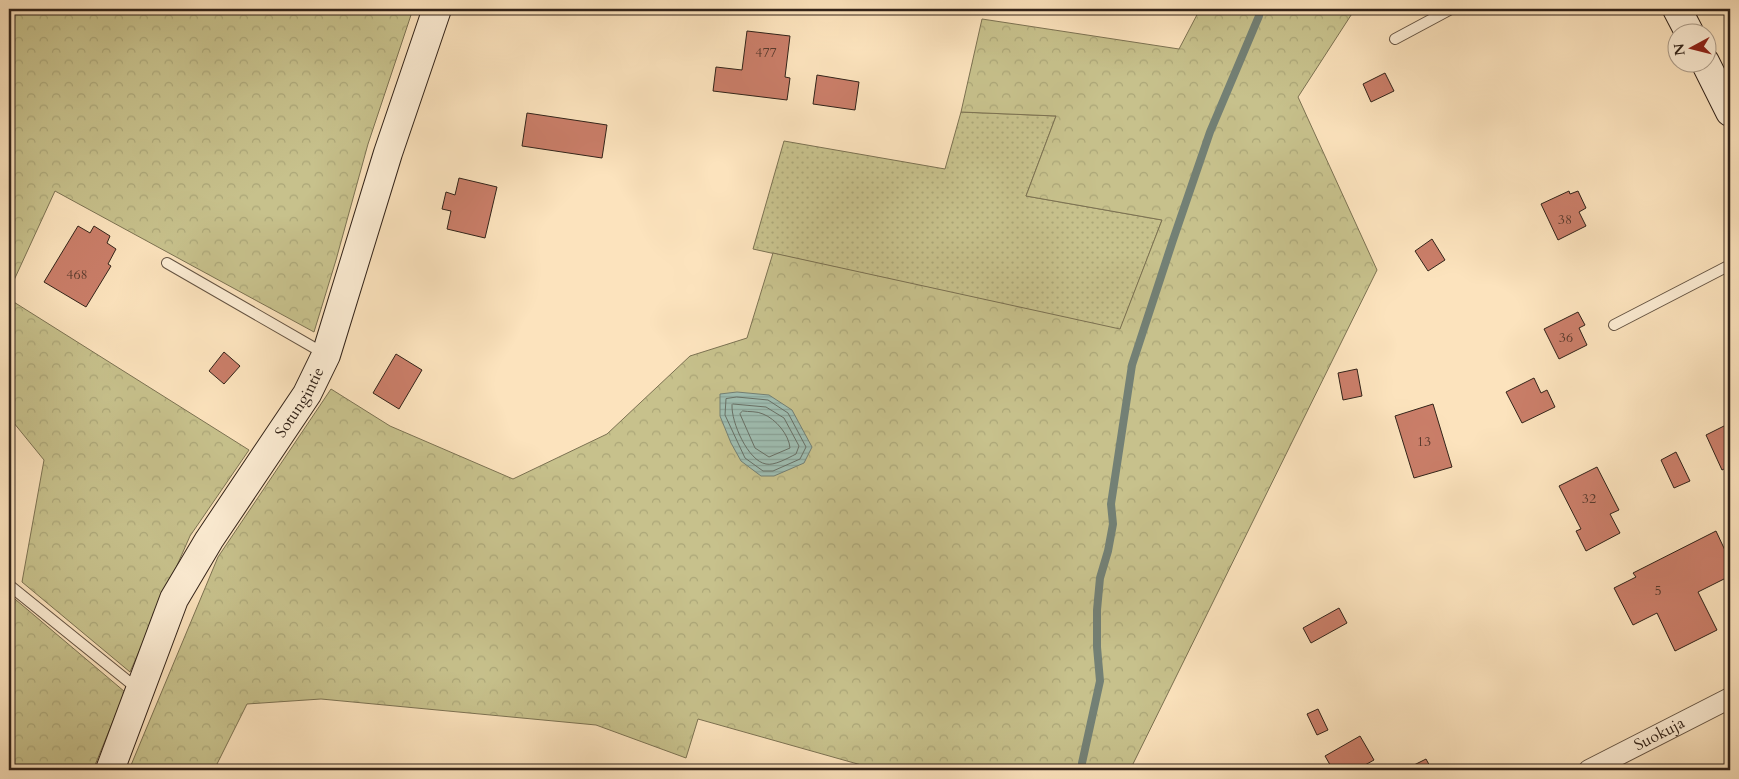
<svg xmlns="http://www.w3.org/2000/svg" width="1739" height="779" font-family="Cardo,serif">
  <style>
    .grass { fill: url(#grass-dots); stroke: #7c7252 }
    .forest { fill: url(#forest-crowns); stroke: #7c7252 }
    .water { fill: url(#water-rules); stroke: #738075 }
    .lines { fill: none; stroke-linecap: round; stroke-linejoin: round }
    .shore { stroke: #687066; stroke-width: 1 }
    .stream { stroke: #738075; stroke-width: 8 }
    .building { fill: #ca7e69; stroke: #322319 }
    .lane-casing { stroke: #645342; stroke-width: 12 }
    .street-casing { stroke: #645342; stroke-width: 22 }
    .secondary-casing { stroke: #322319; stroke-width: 30 }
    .lane { stroke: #fdedd4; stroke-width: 10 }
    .street { stroke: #fdedd4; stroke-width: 20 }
    .secondary { stroke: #fdedd4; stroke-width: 28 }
    .labels { text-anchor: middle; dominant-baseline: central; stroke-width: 4.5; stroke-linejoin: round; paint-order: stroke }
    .number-label { font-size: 14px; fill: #583a2d }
    .street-label { font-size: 16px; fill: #322319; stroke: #fdedd4 }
  </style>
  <defs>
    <pattern id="grass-dots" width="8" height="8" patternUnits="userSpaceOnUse" patternTransform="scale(1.25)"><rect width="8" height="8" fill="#c7c18c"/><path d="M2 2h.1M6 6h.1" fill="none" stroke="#aba678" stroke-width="1.8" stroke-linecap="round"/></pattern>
    <pattern id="forest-crowns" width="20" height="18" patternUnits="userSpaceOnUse" patternTransform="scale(1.25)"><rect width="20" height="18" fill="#c7c18c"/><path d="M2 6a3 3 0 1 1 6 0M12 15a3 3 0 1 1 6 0" fill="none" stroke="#aba678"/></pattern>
    <pattern id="water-rules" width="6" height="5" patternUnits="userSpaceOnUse" patternTransform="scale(1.25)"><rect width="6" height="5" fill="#9fbeb2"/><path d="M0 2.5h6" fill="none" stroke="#89a398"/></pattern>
  </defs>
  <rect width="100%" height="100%" fill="#fce3bd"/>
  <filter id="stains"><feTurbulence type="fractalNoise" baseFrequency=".004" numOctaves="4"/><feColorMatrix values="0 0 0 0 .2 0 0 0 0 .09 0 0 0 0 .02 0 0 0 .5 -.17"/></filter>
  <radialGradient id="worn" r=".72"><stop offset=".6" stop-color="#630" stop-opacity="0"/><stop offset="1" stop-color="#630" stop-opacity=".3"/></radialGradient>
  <polygon class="grass" points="961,112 1056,116 1026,196 1162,220 1120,330 753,249 784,141 945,169"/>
  <g class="forest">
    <polygon points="9,9 413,9 368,144 336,260 314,332 55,191 9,291"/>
    <polygon points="1200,9 1355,9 1298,97 1377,270 1130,770 879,770 698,719 686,758 596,725 321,699 247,704 214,770 129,770 218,557 331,389 390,426 513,479 607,434 690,356 747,338 773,253 1120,329 1162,220 1026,196 1056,116 961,112 982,19 1179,49"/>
    <polygon points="9,299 249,450 190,536 130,672 22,582 44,460 9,417"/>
    <polygon points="9,594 125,692 93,770 9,770"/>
  </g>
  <polygon class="water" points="737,392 769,395 792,410 812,447 804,463 774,476 761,476 741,461 731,443 720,416 720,394"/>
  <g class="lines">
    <g class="shore">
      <polygon points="737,397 768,400 788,413 806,447 800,459 773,471 763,471 745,458 725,415 726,399"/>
      <path d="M 733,404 L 766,407 L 784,418 L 799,446 L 796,454 C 788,458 774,466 766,464 C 748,461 731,422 732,405 Z"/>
      <path d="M 743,411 C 749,412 757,411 763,414 C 776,419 789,435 790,448 L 769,457 L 755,448 L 740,414 Z"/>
    </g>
    <polyline class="stream" points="1082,770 1082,763 1100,681 1097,647 1097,610 1100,578 1108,551 1113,524 1111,504 1132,365 1173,240 1210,132 1259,16 1260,9"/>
  </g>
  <g class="building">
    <polygon points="747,31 790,36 785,77 790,78 787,100 713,91 716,67 742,70"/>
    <polygon points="1385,73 1394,91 1371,102 1363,84"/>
    <polygon points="817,75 859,82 855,110 813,104"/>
    <polygon points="527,113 607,125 602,158 522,146"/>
    <polygon points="459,178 497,187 485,238 447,229 451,211 442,209 446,192 455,195"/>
    <polygon points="1569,191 1570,194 1578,191 1586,208 1579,212 1586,226 1558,240 1541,204"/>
    <polygon points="78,226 90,233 94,226 110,236 107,243 116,249 108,264 111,266 86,307 44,282"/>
    <polygon points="1432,239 1445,260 1428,271 1415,251"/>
    <polygon points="1578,312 1585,325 1579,328 1587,345 1559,359 1544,329"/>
    <polygon points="224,352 240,366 224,384 209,371"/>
    <polygon points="396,354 422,370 399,409 373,393"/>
    <polygon points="1357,369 1362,396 1343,400 1338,373"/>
    <polygon points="1534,378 1541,393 1547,390 1555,407 1522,423 1506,392"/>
    <polygon points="1433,404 1452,467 1414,478 1395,416"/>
    <polygon points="1730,423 1730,466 1722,470 1706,435"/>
    <polygon points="1676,452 1690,481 1674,488 1661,460"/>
    <polygon points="1597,467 1619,510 1610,514 1620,533 1586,551 1576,531 1581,529 1559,486"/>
    <polygon points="1716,531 1730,561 1730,576 1698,592 1717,630 1675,651 1657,613 1633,625 1614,588 1636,577 1633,573"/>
    <polygon points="1339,608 1347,623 1311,643 1303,628"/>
    <polygon points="1318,709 1328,730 1317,735 1307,714"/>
    <polygon points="1360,736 1374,760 1356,770 1333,770 1325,756"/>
    <polygon points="1426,759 1432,770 1417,770 1414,765"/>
  </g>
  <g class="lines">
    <g class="lane-casing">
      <g id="lane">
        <polyline points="1395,39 1451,9"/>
        <polyline points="167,263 325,354"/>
        <polyline points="1614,325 1730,265"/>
        <polyline points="9,585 139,690"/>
      </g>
    </g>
    <g class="street-casing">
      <g id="street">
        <path id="s1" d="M 1589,770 L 1730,698"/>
      </g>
    </g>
    <g class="secondary-casing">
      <g id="secondary">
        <polyline points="1677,9 1689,32"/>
        <polyline points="1705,62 1730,112"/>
        <path id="s2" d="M 110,770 L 174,599 L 209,540 L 307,394 L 326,355 L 388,153 L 437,9"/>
      </g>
    </g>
    <use href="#lane" class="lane"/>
    <use href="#street" class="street"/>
    <use href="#secondary" class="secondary"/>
  </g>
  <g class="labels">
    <g class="number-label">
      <text x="766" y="52">477</text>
      <text x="1565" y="219">38</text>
      <text x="77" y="274">468</text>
      <text x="1566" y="337">36</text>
      <text x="1424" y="441">13</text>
      <text x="1589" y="498">32</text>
      <text x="1658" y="590">5</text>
    </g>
    <g class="street-label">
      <text stroke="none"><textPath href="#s2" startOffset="416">Sotungintie</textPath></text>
      <text stroke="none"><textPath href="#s1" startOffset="79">Suokuja</textPath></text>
    </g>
  </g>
  <rect width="1739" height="779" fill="none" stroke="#fce3bd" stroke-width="30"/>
  <rect x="10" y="10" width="1719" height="759" fill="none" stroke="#322319" stroke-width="2.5"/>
  <rect x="15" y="15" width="1709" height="749" fill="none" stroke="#322319"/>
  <g transform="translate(1692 48) rotate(263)"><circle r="24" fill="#fdedd4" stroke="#ac9c89"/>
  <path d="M0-4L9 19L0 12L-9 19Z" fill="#8f2418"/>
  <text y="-8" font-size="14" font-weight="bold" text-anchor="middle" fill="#322319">N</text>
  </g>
  <rect width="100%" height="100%" filter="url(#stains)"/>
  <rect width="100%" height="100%" fill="url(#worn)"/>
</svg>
